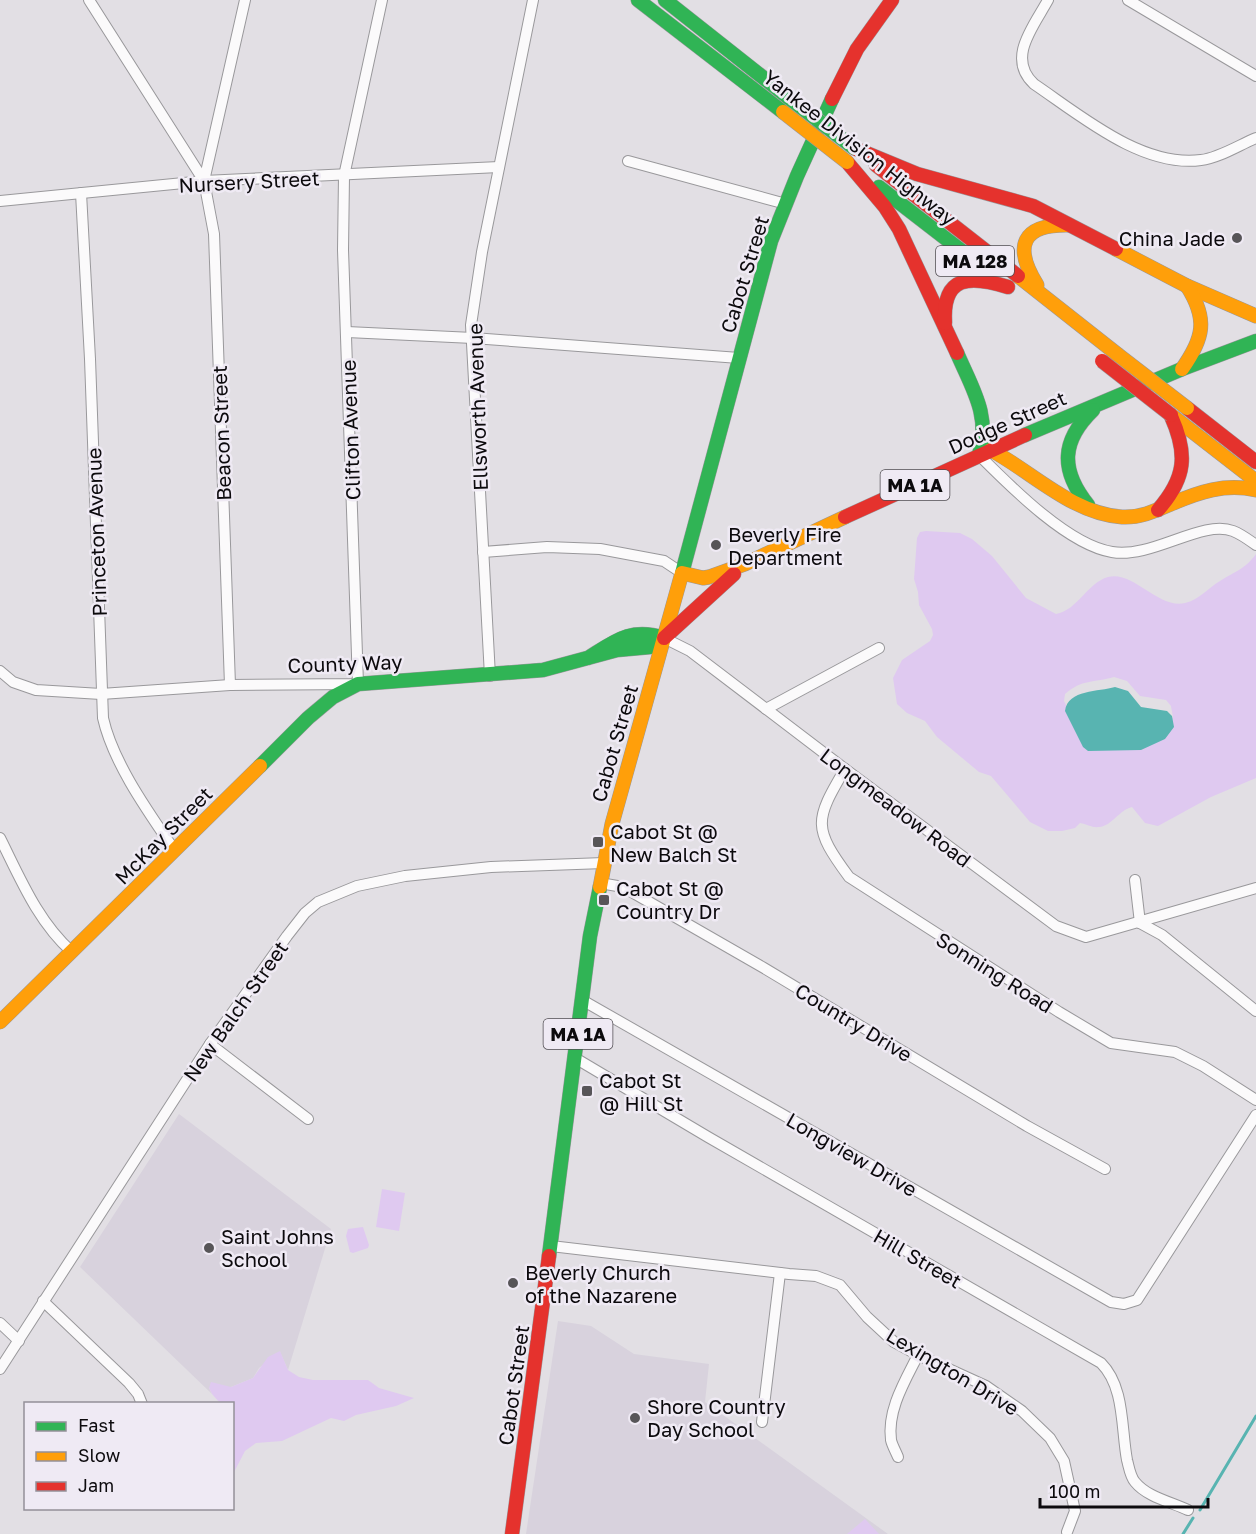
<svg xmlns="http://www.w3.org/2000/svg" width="1256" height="1534" font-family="'Golos Text',sans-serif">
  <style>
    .built { fill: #d8d2dd }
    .green { fill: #dfc9f0; fill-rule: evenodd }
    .water { fill: #58b4b1 }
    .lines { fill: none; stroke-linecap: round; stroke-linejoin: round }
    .stream { stroke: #58b4b1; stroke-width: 3 }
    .street-casing { stroke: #99989b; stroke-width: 12 }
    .fast-casing { stroke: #99989b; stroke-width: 15 }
    .slow-casing { stroke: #99989b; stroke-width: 15 }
    .jam-casing { stroke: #99989b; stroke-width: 15 }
    .street { stroke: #fbfafb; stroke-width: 10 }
    .fast { stroke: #30b455; stroke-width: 14 }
    .slow { stroke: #ff9f0a; stroke-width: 14 }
    .jam { stroke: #e5322d; stroke-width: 14 }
    .fast-bridge-casing { stroke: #99989b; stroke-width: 15; stroke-linecap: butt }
    .slow-bridge-casing { stroke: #99989b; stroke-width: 15; stroke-linecap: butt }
    .jam-bridge-casing { stroke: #99989b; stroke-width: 15; stroke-linecap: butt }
    .fast-bridge { stroke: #30b455; stroke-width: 14 }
    .slow-bridge { stroke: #ff9f0a; stroke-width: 14 }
    .jam-bridge { stroke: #e5322d; stroke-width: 14 }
    .poi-dot { fill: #575558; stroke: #efeaf4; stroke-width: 2 }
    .labels { text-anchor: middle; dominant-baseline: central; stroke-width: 5; stroke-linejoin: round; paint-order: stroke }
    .shield { fill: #efeaf4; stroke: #504d52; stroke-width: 1.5 }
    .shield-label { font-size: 18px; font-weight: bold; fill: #0c0a0d }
    .street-label { font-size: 20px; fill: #0c0a0d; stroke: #efeaf4 }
    .poi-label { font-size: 20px; fill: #0c0a0d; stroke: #efeaf4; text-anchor: start }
  </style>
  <rect width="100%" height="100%" fill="#e2dfe4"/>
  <g class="built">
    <polygon points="179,1114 331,1229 288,1370 280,1352 259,1368 253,1378 231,1387 209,1388 212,1394 80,1267"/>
    <polygon points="558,1321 591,1326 634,1354 709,1364 705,1402 888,1534 526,1534"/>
  </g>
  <g class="green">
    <path d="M 926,531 L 960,533 L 972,539 L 992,556 L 1026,598 L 1056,614 C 1078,610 1087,583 1108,577 C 1133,570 1158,609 1185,603 C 1199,600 1208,588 1220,581 C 1236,571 1245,569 1256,554 L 1256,778 L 1211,797 L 1158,826 L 1145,823 L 1132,807 C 1119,810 1112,826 1099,827 C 1092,828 1087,824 1080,823 L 1075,828 L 1062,831 L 1048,831 L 1030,822 L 991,776 L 979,772 L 937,737 L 925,721 L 907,713 L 897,704 L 893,678 L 902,660 L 930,641 L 933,635 L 932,629 L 919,605 L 918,592 L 914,579 L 917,538 L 920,532 ZM 1114,677 L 1127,681 L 1140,696 L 1166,700 L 1171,706 L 1173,717 L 1165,729 L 1082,737 L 1064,701 L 1065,694 C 1082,679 1094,683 1114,677 Z"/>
    <polygon points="382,1189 405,1193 399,1231 376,1227"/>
    <polygon points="363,1227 369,1245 368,1248 353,1253 350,1252 346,1236 348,1229"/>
    <polygon points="280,1351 288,1370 299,1377 313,1380 368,1380 379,1388 414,1398 396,1406 356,1415 344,1421 331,1418 282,1441 256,1443 245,1451 233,1474 232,1404 220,1403 212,1394 209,1388 211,1382 231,1387 253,1378 268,1357"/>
    <polygon points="865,1519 879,1534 847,1534"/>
  </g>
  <path class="water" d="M 1115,687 L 1128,691 L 1141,707 L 1167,711 L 1172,716 L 1174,727 L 1165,739 L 1141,750 L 1088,751 L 1083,747 L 1065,711 C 1068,689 1099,692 1115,687 Z"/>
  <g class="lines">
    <g class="stream">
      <polyline points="1200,1510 1256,1416"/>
      <polyline points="1183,1534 1193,1518"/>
    </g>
    <g class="street-casing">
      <g id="street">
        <polyline points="89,0 204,181"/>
        <path d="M 1048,0 C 1034,26 1006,58 1034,84 C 1080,115 1142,168 1201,160 C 1219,158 1239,145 1256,138"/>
        <polyline points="1128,0 1256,76"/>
        <polyline points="628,161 786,204"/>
        <path d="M 81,193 L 90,359 L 103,718 C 113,763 149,813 175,851"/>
        <polyline points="0,201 204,181 499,167"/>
        <polyline points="347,332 473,338 739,358"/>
        <path d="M 979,455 C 1010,486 1068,545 1112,552 C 1152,559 1202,519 1233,531 C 1241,534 1249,540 1256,545"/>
        <polyline points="483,552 547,547 600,549 664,561 682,573"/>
        <polyline points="664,638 690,651 845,769 1056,926 1086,937 1256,888"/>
        <polyline points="0,671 13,682 36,690 101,694 230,685 358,684 343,250 344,176 382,0"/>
        <polyline points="490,676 471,325 482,252 533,0"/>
        <polyline points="230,685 214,234 204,181 245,0"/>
        <polyline points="766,709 879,648"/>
        <path d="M 845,769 C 814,821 813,828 849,877 L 1059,1012 L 1111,1043 L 1175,1052 L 1203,1066 L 1256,1100"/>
        <path d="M 0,838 C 20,878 38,922 72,952"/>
        <polyline points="1135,880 1140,923"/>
        <polyline points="600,883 623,887 764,968 1027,1126 1105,1169"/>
        <polyline points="1140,923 1162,935 1256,1011"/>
        <polyline points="582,1000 1111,1302 1124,1304 1137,1300 1256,1115"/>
        <polyline points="210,1044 308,1119"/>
        <path d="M 575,1058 L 708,1137 L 1101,1363 C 1125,1387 1121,1428 1127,1460 C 1129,1467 1130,1476 1135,1482 C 1147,1497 1171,1502 1188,1510"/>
        <polyline points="551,1246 789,1274 816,1276 840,1285 867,1317 894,1342 918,1355 986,1386 1022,1411 1050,1438 1064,1461 1075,1511 1067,1532"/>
        <polyline points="43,1301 129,1383 138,1394 142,1404"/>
        <polyline points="0,1323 19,1341"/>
        <polyline points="0,1369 210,1044 287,936 305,913 318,902 357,886 405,876 491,867 604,863"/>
        <polyline points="762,1422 780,1273"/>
        <path d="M 898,1457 C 896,1452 892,1445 891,1440 C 887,1410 905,1381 918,1355"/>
      </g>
    </g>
    <g class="fast-casing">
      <g id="fast">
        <polyline points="638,0 783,112"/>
        <polyline points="665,0 789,98"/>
        <polyline points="879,187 989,272"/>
        <path d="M 957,353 C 972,388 991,416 979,455"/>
        <polyline points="1025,435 1182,369 1256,341"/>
        <path d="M 1088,505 C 1060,470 1061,441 1093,410"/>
        <polyline points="682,573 771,241 797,176 832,99"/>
        <path d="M 260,766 L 308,718 L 333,697 L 358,684 L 543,670 L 617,650 L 650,647 L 664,638 C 631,627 615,641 588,658"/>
        <polyline points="549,1256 590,936 600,887"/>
      </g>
    </g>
    <g class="slow-casing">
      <g id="slow">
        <polyline points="1116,249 1187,286 1256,316"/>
        <polyline points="1018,276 1117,354"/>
        <path d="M 1037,285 C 1013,246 1022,224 1069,225"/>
        <path d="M 1182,369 C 1204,338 1208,319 1187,286"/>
        <polyline points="1171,415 1256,481"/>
        <path d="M 991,450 C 1032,472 1073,514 1122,517 C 1140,518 1155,511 1171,504 C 1199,492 1225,483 1256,490"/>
        <polyline points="600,887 612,824 682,573 703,578 709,577 745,564 845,517"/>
        <polyline points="0,1022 260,766"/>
      </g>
    </g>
    <g class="jam-casing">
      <g id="jam">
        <polyline points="832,99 857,49 892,0"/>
        <polyline points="854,148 917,174 1033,206 1116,249"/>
        <polyline points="847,162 885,207 899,229 957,353"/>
        <polyline points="876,165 1018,276"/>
        <path d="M 945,323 C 942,275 970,275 1008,287"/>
        <polyline points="1187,408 1256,462"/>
        <path d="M 1158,510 C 1186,478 1188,454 1171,416"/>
        <polyline points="845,517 1025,435"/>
        <polyline points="664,638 734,574"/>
        <polyline points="512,1534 549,1256"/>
      </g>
    </g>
    <use href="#street" class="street"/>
    <use href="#fast" class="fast"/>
    <use href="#slow" class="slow"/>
    <use href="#jam" class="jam"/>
    <g class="fast-bridge-casing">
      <polyline id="fast-bridge" points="789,98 854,148"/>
    </g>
    <g class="slow-bridge-casing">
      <g id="slow-bridge">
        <polyline points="783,112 847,162"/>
        <polyline points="1117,354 1187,408"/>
      </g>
    </g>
    <g class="jam-bridge-casing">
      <polyline id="jam-bridge" points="1102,361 1171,415"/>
    </g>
    <use href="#fast-bridge" class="fast-bridge"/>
    <use href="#slow-bridge" class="slow-bridge"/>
    <use href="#jam-bridge" class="jam-bridge"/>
  </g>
  <g class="poi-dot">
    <circle cx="1237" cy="238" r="6"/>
    <circle cx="716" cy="545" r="6"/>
    <rect x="592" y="836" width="12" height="12" rx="3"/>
    <rect x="598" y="894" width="12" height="12" rx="3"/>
    <rect x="581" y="1085" width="12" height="12" rx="3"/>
    <circle cx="209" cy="1248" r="6"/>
    <circle cx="513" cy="1283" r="6"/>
    <circle cx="635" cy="1418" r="6"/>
  </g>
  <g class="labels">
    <g class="shield">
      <rect x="936" y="246" width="78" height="30" rx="4.5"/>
      <rect x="880.5" y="470" width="69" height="30" rx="4.5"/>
      <rect x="543.5" y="1019" width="69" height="30" rx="4.5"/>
    </g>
    <g class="shield-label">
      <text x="975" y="261">MA 128</text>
      <text x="915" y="485">MA 1A</text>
      <text x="578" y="1034">MA 1A</text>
    </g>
    <g class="street-label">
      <text transform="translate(860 147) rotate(38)">Yankee Division Highway</text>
      <text transform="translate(249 181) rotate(-3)">Nursery Street</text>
      <text transform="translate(744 274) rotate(-73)">Cabot Street</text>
      <text transform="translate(477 407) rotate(-92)">Ellsworth Avenue</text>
      <text transform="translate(1007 422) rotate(-24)">Dodge Street</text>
      <text transform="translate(350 430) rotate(-92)">Clifton Avenue</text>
      <text transform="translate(221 433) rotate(-92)">Beacon Street</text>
      <text transform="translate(96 532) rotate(-92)">Princeton Avenue</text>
      <text transform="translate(345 663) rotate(-2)">County Way</text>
      <text transform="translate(614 743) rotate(-74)">Cabot Street</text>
      <text transform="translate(896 807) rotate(37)">Longmeadow Road</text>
      <text transform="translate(163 835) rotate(-45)">McKay Street</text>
      <text transform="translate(995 972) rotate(32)">Sonning Road</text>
      <text transform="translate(235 1011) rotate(-55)">New Balch Street</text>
      <text transform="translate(854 1022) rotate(31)">Country Drive</text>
      <text transform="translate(852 1154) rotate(30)">Longview Drive</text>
      <text transform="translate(918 1258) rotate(30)">Hill Street</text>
      <text transform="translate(953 1371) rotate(31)">Lexington Drive</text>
      <text transform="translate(513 1385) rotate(-82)">Cabot Street</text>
    </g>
    <g class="poi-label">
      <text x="1225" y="238" text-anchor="end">China Jade</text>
      <text x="728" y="534">Beverly Fire<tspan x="728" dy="23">Department</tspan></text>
      <text x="610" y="831">Cabot St @<tspan x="610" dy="23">New Balch St</tspan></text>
      <text x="616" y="888">Cabot St @<tspan x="616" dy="23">Country Dr</tspan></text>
      <text x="599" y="1080">Cabot St<tspan x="599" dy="23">@ Hill St</tspan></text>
      <text x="221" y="1236">Saint Johns<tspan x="221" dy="23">School</tspan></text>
      <text x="525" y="1272">Beverly Church<tspan x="525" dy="23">of the Nazarene</tspan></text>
      <text x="647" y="1406">Shore Country<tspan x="647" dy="23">Day School</tspan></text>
    </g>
  </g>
  <rect x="24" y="1402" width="210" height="108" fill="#efeaf4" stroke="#949098" stroke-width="1.5"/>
  <rect x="36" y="1422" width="30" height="9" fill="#30b455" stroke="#949098" stroke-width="1.5"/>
  <text x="78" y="1432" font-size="18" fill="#0c0a0d">Fast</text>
  <rect x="36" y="1452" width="30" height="9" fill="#ff9f0a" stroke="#949098" stroke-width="1.5"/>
  <text x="78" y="1462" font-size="18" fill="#0c0a0d">Slow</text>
  <rect x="36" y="1482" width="30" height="9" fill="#e5322d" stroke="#949098" stroke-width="1.5"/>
  <text x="78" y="1492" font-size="18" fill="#0c0a0d">Jam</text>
  <path d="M1040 1498v9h168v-9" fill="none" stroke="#0c0a0d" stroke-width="3"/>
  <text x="1049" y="1498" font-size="18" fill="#0c0a0d" stroke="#efeaf4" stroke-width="4.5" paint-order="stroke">100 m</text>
</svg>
